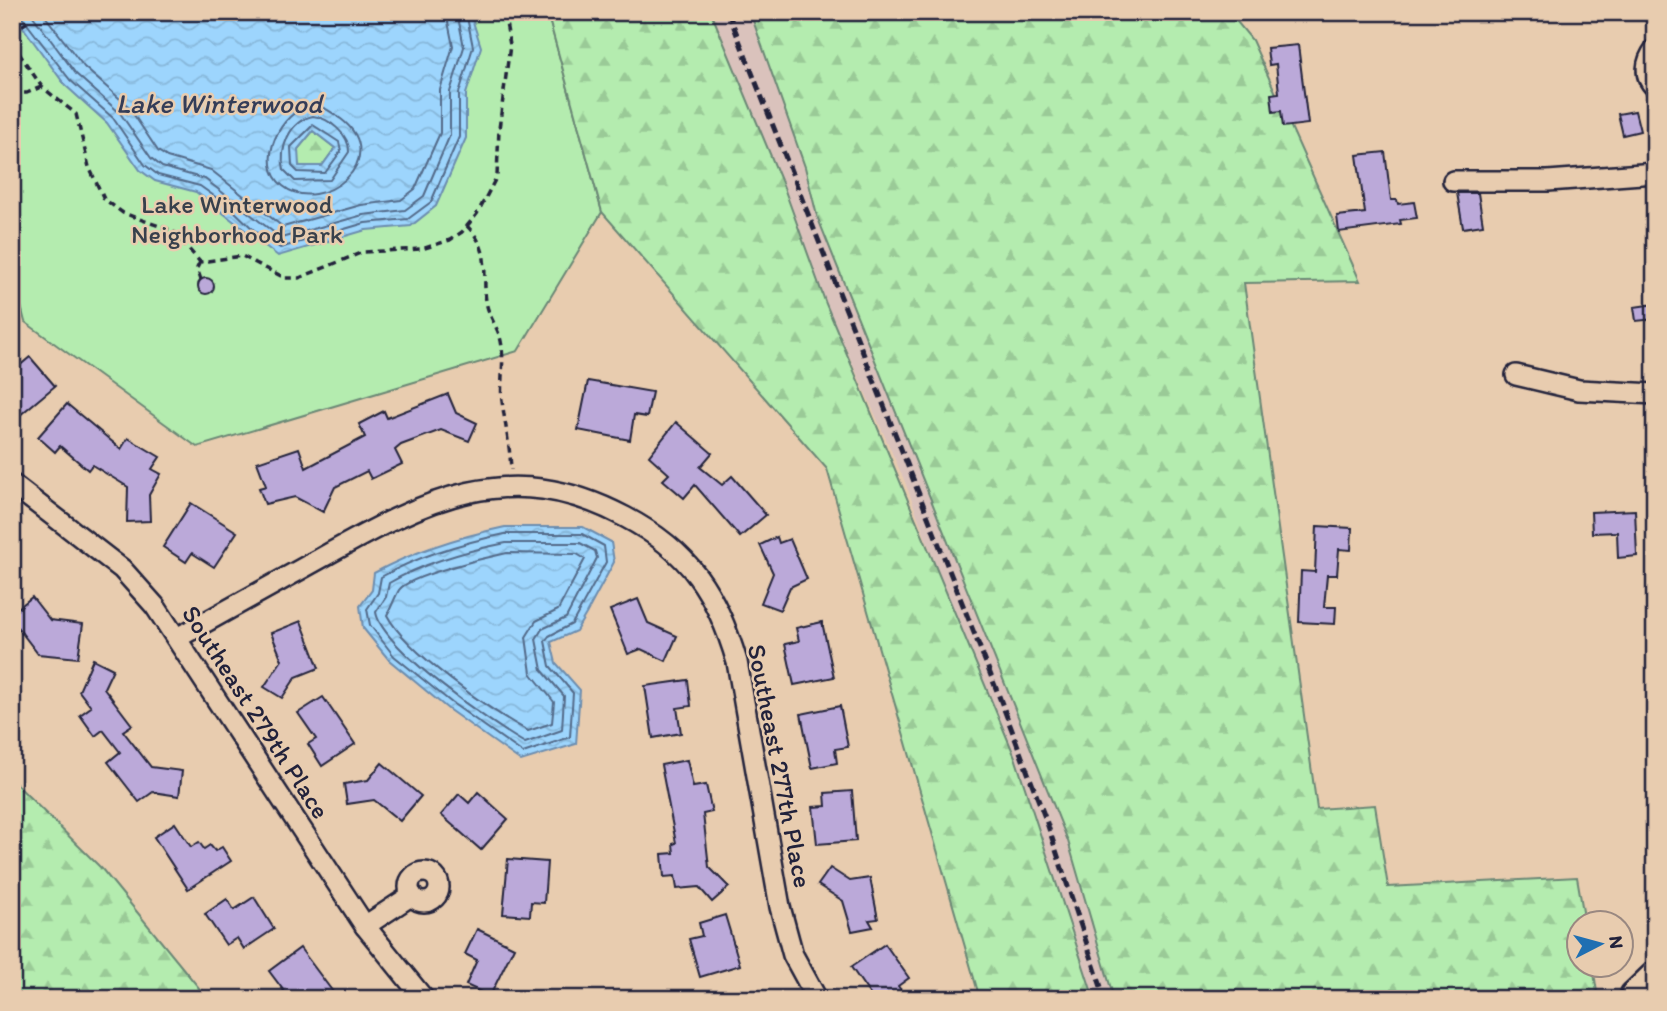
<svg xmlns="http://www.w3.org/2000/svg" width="1667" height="1011" font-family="Itim,sans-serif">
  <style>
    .built { fill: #dac2bc }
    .green { fill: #b4ecaf; stroke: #6b8775; stroke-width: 2 }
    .forest { fill: url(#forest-firs); stroke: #6b8775; stroke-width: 2 }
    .water { fill: url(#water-waves); stroke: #6c8daf; stroke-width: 2; fill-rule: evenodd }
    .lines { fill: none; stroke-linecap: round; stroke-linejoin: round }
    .shore { stroke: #536a89; stroke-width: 2 }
    .building { fill: #bba9d9; stroke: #22223b; stroke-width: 2 }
    .minor-casing { stroke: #22223b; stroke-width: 24 }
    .path { stroke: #22223b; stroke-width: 3.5; stroke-dasharray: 7 5; stroke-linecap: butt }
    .minor { stroke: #e8ccaf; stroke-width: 19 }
    .rail { stroke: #22223b; stroke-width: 5; stroke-dasharray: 10 5; stroke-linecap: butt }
    .labels { text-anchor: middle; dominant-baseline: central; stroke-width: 5; stroke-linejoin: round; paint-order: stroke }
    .park-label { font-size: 26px; fill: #38404c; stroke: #e8ccaf }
    .street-label { font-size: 26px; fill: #22223b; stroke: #e8ccaf }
    .water-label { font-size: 28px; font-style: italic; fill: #343d58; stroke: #e8ccaf }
  </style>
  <defs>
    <pattern id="forest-firs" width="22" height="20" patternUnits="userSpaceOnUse" patternTransform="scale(1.75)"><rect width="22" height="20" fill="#b4ecaf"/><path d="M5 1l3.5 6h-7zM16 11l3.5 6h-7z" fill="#9aca97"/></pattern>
    <pattern id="water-waves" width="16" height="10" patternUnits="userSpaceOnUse" patternTransform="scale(1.75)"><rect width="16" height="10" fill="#9dd5fd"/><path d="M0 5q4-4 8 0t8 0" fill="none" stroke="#87b7da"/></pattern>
  </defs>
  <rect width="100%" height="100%" fill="#e8ccaf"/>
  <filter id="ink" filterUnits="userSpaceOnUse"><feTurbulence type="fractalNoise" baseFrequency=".0143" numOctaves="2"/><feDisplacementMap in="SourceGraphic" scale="14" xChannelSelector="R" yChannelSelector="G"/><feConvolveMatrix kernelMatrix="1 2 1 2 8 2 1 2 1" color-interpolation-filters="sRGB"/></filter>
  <g filter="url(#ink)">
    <polygon class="built" points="712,12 750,12 805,167 817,216 1068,841 1114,999 1094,999 1015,757 945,591 905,482 826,304 783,185"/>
    <polygon class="green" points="12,12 547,12 602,212 518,351 197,447 25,322 12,270"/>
    <g class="forest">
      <polygon points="547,12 711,12 783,185 826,304 1015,757 1094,999 980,999 827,469 602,212"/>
      <polygon points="750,12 1229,12 1252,40 1360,281 1244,283 1317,809 1375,805 1388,887 1577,877 1585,923 1580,923 1580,965 1593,966 1598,999 1114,999 1068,841 817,216 805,167"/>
      <polygon points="313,131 335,148 322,166 298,166 298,149"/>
      <polygon points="12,780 102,869 208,999 12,999"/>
    </g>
    <g class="water">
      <path d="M 12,12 L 470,12 L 481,47 L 466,94 L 466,138 L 436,206 L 411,226 L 366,230 L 278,256 L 196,192 L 155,181 L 140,170 L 107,123 L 65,85 ZM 313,131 L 335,148 L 322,166 L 299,166 L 298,149 Z"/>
      <path d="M 505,527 L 583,527 L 611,542 L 614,562 L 586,614 L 576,631 L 551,642 L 556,663 L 580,690 L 576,744 L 521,761 L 448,709 L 389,660 L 363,628 L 360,606 L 372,590 L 374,573 C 416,550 458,537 505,527 Z"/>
    </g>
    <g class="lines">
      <g class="shore">
        <polyline points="18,12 70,80 113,118 145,165 158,175 200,186 231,208 256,232 280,248 365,223 408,219 431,202 459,137 459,93 473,47 466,12"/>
        <polyline points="30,12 76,74 120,113 151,158 162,167 205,179 281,238 363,215 405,210 424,196 450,135 450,92 464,47 457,12"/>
        <polyline points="42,12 84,67 128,106 158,151 167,157 211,170 283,227 361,205 401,200 415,189 440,133 440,90 453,46 446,12"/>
        <path d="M 312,105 C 324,106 331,112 341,119 C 394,160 320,216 283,186 C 254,163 281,110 312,105 Z"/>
        <path d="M 313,116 C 329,118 350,135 349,152 L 330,180 L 295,181 L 284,170 C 279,149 289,121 313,116 Z"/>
        <polygon points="313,125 339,142 341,151 325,173 298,172 292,166 291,147"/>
        <path d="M 505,534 L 582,534 L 604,546 L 606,562 L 572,624 L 549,636 L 545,641 L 550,666 L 573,693 L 570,737 L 523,753 L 452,703 L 394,656 L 370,625 L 367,609 L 378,593 L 381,577 C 420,555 461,543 505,534 Z"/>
        <path d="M 506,543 L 580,543 L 595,551 L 597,558 L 566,618 L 542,629 L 536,639 L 542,670 L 564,696 L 562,730 L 525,743 C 493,725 381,647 376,612 L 386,597 L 389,583 C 425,562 465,551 506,543 Z"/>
        <path d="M 507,553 L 577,554 L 585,559 L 558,610 L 536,621 L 526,637 L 531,673 L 554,702 L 552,723 L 528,731 C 491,711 406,652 387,615 C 391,608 395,597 399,590 C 408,576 488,557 507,553 Z"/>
      </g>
    </g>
    <g class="building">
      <polygon points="1298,45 1308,124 1283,127 1281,111 1273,112 1271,94 1279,93 1276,64 1269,65 1267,48"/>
      <polygon points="1635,111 1640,131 1623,135 1618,114"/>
      <polygon points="1385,152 1391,200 1397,200 1398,204 1414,202 1417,218 1400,220 1401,224 1339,232 1337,216 1365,213 1357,155"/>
      <polygon points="1457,193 1478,193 1483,225 1463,228"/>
      <circle cx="206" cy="286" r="8"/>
      <polygon points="1655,304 1655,319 1636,321 1634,307"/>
      <polygon points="30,357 55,386 20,415 12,406 12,372"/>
      <polygon points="588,381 652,392 647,417 634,415 630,440 578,430"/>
      <polygon points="448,394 456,413 477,423 469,441 441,430 401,445 395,450 402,464 371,479 367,471 335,487 323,512 295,497 265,504 259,488 266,486 257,462 299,448 306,468 365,437 359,424 384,411 387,418"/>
      <polygon points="67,404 121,449 128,438 160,457 152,469 161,474 149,495 150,521 127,522 128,487 92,465 88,470 60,446 55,452 38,437"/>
      <polygon points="676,422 712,453 700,467 722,485 732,476 766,515 740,537 695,485 684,498 663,480 669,474 649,456"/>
      <polygon points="191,503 237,532 214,567 192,553 186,562 163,547"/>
      <polygon points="1635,510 1637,556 1618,558 1617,532 1592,533 1591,512"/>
      <polygon points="1317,526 1352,528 1351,550 1339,549 1337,575 1327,575 1324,607 1336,607 1335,624 1299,622 1301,571 1315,572"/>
      <polygon points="777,537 779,543 790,539 807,579 790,587 780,610 761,603 773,573 760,545"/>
      <polygon points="32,597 50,620 83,624 78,658 38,654 12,620 12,613"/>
      <polygon points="638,599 648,623 677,636 666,661 641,649 628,654 622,639 610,610"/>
      <polygon points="301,621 319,668 296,677 282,698 264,687 282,660 271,633"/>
      <polygon points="822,622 834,677 794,685 785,644 799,641 796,628"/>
      <polygon points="93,659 113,669 104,688 132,725 123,731 151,767 182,771 179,796 153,792 139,802 108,762 120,752 103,730 95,736 80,715 91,707 79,691"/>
      <polygon points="688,680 691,706 677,708 681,733 653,738 645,686"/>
      <polygon points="323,697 355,744 322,766 308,744 316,739 298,713"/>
      <polygon points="840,706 848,747 835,749 837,763 812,768 801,714"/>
      <polygon points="687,760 693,787 706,785 712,812 703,814 709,867 729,887 712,902 699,887 677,889 675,876 664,877 662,854 674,853 673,844 676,843 661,765"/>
      <polygon points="382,763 421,796 400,821 374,800 347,804 344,784 368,780"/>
      <polygon points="852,791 856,841 817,844 813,807 826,806 825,793"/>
      <polygon points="478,792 508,819 481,850 441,815 459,794 469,803"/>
      <polygon points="175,823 191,847 199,842 204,849 210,845 215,851 222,847 231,861 188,889 154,837"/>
      <polygon points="508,859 547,862 544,903 531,902 530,916 503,914"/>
      <polygon points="830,868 850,881 870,878 878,919 869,920 873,927 852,931 843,901 818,885"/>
      <polygon points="254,897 274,929 244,949 237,938 226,945 205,914 227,899 234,910"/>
      <polygon points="725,915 740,965 700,977 689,939 702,936 699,923"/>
      <polygon points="477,929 514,947 490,996 466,985 477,960 465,954"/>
      <polygon points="885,944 909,978 898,986 907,999 873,999 851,967"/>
      <polygon points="300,948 333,992 324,999 290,999 269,971"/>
    </g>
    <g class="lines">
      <g class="minor-casing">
        <g id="minor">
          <path d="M 1655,49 C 1646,61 1643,76 1655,87"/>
          <polyline points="1453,181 1548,181 1655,173"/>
          <polyline points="1516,375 1579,390 1655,394"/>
          <polyline points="12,484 122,569 155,606 365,926 424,999"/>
          <path d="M 177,638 C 225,611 273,585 321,558 C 425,500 508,455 625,517 C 690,551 717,594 737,662 L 780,907 L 793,955 L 817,999"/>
          <circle cx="424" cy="887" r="15"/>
          <polyline points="365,926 412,895"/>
          <polyline points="1631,993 1655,970"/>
        </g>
      </g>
      <g class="path">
        <polyline points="12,32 29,21"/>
        <polyline points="12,43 42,87 76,114 89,167 104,199 123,213 173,231 200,262 242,256 285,278 299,278 363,252 422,249 450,240 462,232 477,214 497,176 499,129 510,45 504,12"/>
        <polyline points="12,93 27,93 41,87"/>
        <path d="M 467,226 C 492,251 482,272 486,301 C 488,316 498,327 501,341 C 505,361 500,381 502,401 C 505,424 510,446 511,470"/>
        <polyline points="200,262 197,268 201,280"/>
      </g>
      <use href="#minor" class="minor"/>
      <polyline class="rail" points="728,12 999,696 1047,823 1105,999"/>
    </g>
  </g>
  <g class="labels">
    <g class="park-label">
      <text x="237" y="204">Lake Winterwood<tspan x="237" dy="30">Neighborhood Park</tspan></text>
    </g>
    <g class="street-label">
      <text transform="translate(256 712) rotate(57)">Southeast 279th Place</text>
      <text transform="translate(780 766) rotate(79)">Southeast 277th Place</text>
    </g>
    <g class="water-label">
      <text x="219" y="103">Lake Winterwood</text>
    </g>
  </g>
  <rect width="1667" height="1011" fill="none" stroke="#e8ccaf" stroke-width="42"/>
  <rect x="21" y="21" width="1625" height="969" fill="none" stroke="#22223b" stroke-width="2.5" filter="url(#ink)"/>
  <g transform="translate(1600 944) rotate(84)"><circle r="33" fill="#e8ccaf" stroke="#998881" stroke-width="2"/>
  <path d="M0-5L12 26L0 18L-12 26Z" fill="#1f6fb2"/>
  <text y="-10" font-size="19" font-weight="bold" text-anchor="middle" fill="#22223b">N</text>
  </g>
</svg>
